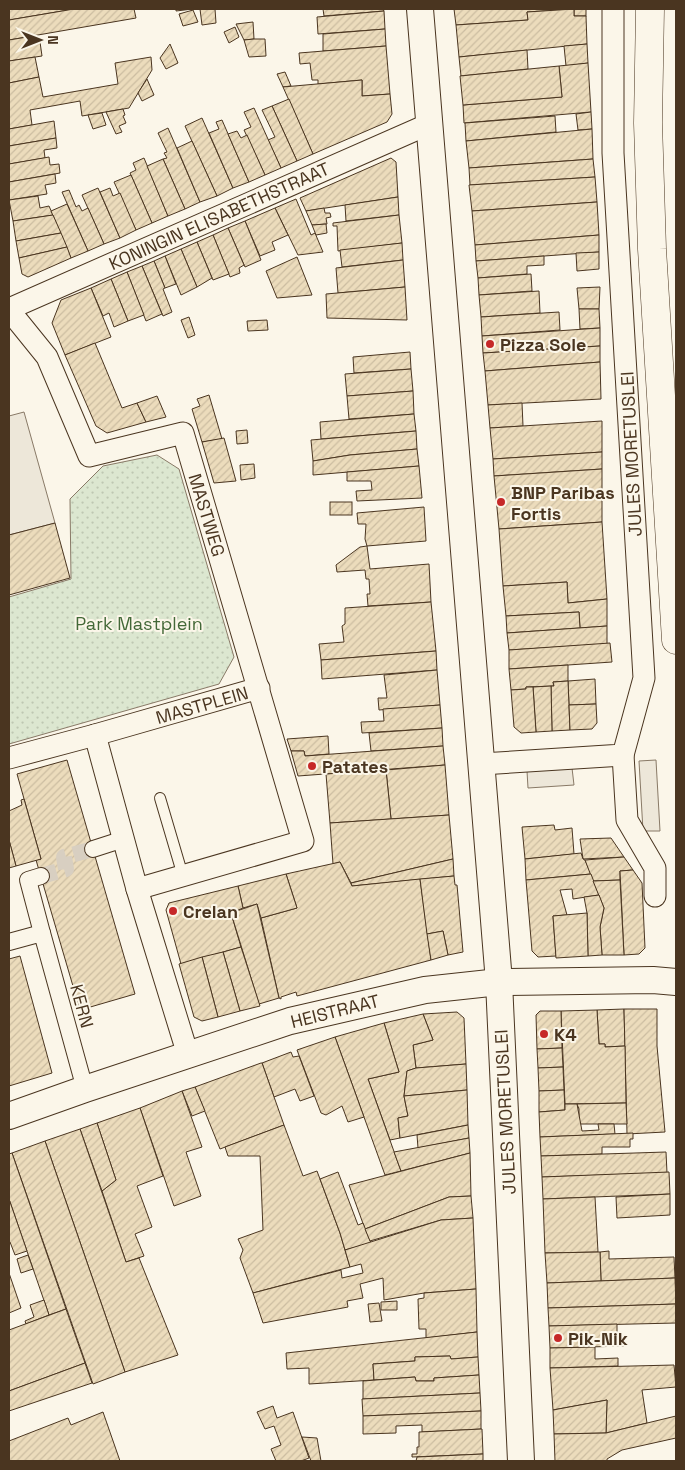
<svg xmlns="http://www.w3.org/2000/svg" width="685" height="1470" font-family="'Space Grotesk',sans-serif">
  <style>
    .park { fill: url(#park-dots); stroke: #887966 }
    .parking { fill: #ede7d9; stroke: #887966 }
    .building { fill: url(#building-hatch); stroke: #4a3520 }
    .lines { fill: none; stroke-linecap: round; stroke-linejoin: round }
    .pedestrian-tunnel { stroke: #d8cfc1; stroke-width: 16; stroke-dasharray: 16 8; stroke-linecap: butt }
    .service-casing { stroke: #4a3520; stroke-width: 12 }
    .pedestrian-casing { stroke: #4a3520; stroke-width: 18 }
    .minor-casing { stroke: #4a3520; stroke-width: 23 }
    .tertiary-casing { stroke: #4a3520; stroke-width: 28 }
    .trunk-casing { stroke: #4a3520; stroke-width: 29 }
    .service { stroke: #fbf6e9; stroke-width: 10 }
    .pedestrian { stroke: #fbf6e9; stroke-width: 16 }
    .minor { stroke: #fbf6e9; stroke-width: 21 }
    .tertiary { stroke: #fbf6e9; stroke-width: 26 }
    .trunk { stroke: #fbf6e9; stroke-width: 28 }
    .poi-dot { fill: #c62828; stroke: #fbf6e9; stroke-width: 2 }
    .labels { text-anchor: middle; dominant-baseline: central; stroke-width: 4; stroke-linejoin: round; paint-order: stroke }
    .street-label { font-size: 18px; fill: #4a3520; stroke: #fbf6e9 }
    .poi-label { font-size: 18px; font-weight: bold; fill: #4a3520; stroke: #fbf6e9; text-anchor: start }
    .park-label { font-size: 18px; fill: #436837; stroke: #fbf6e9 }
  </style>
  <defs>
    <pattern id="park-dots" width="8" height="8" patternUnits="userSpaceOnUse" patternTransform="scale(1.25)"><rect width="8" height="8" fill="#dce7d0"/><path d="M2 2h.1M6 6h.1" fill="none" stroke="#bec7b2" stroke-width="1.8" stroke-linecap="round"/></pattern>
    <pattern id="building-hatch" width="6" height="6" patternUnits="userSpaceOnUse" patternTransform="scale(1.25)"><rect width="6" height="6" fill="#ecdcbc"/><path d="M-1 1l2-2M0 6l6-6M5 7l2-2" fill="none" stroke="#ccbda1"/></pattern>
  </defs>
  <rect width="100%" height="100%" fill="#fbf6e9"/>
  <polygon class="park" points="157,455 179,469 234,657 219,684 9,744 9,597 71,579 70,499 103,466"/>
  <g class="parking">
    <polygon points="24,412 55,523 9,535 9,416"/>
    <polygon points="656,760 660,831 643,831 639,761"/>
    <polygon points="572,768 574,785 528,788 527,771"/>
  </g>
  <g class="building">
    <polygon points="9,9 74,9 9,20"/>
    <polygon points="74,9 134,9 136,18 9,40 9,20"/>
    <polygon points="176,9 193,9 176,11"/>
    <polygon points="200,9 215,9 216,23 202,25"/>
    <polygon points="323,9 383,9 384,11 324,16"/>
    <polygon points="454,9 572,9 527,12 528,20 456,25"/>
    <rect x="574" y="9" width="12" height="7"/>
    <polygon points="574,9 574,16 586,16 587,44 459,57 456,25 528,20 527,12"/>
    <polygon points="193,10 198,22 183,26 179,14"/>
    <polygon points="384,11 385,29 318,34 317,17"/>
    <polygon points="253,22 254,39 244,40 236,24"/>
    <polygon points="235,27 239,37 229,43 224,32"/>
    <polygon points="385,29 386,46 323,51 323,34"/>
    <polygon points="27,37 29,44 40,42 42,56 9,61 9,40"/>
    <polygon points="254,39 265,39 266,56 249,57 244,40"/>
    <polygon points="170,44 178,63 166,69 160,58"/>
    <polygon points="587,44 588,63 566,66 564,46"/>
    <polygon points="386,46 390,94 362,96 362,80 318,84 318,80 312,80 310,63 300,64 299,53"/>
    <polygon points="527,50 528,69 461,76 459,57"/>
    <polygon points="35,57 39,77 9,83 9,61"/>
    <polygon points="151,57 152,70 129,108 82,116 80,101 30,110 32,125 9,129 9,83 39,77 43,97 118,84 115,63"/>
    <polygon points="588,63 591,112 464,123 463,105 562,97 559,66"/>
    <polygon points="559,66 562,97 463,105 460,76"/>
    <polygon points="285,72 291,86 283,87 277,74"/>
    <polygon points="147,79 154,95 142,101 138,93"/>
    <polygon points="362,80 362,96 390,94 392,114 387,122 313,154 283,87"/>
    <polygon points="289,99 313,154 297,161 272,106"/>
    <polygon points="272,106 297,161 281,168 268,140 275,137 262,110"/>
    <polygon points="254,108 281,168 265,175 244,130 251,127 244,112"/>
    <polygon points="123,109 125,115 123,116 126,123 119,126 122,132 116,134 106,112"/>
    <polygon points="591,112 592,129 578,130 576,114"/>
    <polygon points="102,113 106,125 93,129 88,115"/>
    <polygon points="555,116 556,132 466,141 465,123"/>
    <polygon points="202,118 233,188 217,196 185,126"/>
    <polygon points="222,120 249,182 233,188 209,133 219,129 216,122"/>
    <polygon points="54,121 56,138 9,146 9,129"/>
    <polygon points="168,128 200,202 185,209 163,159 167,158 164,153 167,152 158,133"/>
    <polygon points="592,129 593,159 469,168 466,141"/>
    <polygon points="237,131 241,138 247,135 265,175 249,182 228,134"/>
    <polygon points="56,138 57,148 44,150 45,158 9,164 9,146"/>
    <polygon points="192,141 217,196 200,202 177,148"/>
    <polygon points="49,157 50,165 59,164 60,173 9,182 9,164"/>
    <polygon points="144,158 168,216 152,223 130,173 136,170 133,163"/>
    <polygon points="391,158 396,162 398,197 306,211 300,198"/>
    <polygon points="163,159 185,209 168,216 147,166"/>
    <polygon points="593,159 595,177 470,185 469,168"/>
    <polygon points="55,174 56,183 45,185 47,194 9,200 9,182"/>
    <polygon points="131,175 152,223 136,230 114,182"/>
    <polygon points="595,177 597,202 472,211 469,185"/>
    <polygon points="98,188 120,238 104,244 82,195"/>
    <polygon points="110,188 113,196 120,193 136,230 120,238 100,192"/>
    <polygon points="69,190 76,207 79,205 82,211 88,208 104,244 88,251 62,192"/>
    <polygon points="38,196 40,208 49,206 53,215 13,221 9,200"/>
    <polygon points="398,197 399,215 346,221 345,205"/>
    <polygon points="296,199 311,235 315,233 323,252 298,255 275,208"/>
    <polygon points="597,202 599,235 475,245 472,211"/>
    <polygon points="67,204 88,251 71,258 51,211"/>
    <polygon points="275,208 288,235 272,242 275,250 260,256 245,221"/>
    <polygon points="324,208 325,213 330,213 331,217 326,218 327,224 312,225 306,211"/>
    <polygon points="53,215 61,233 16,241 13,221"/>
    <polygon points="399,215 402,243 338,251 337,226 333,226 333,223"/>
    <polygon points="245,221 261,260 245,267 228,228"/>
    <polygon points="326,224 327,233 316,235 312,225"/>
    <polygon points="228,228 244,265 239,268 240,273 230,277 213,235"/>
    <polygon points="61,233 67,247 19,258 16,241"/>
    <polygon points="213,235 229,274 213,280 197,242"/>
    <polygon points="599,235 599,252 476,261 475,245"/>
    <polygon points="197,242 212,278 197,287 181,249"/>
    <polygon points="402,243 403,260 342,267 340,250"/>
    <polygon points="67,247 71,258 28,277 22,274 19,258"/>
    <polygon points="181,249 197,287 181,295 165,256"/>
    <polygon points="599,252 599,269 577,271 576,253"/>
    <polygon points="165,256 176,284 165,288 154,261"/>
    <polygon points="544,256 544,265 527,266 527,274 478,278 476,261"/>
    <polygon points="297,257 312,295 277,298 266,271"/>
    <polygon points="403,260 405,287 338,293 336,268"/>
    <polygon points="154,261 165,288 163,289 172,312 163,316 142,266"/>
    <polygon points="142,266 162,314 146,321 127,272"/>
    <polygon points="127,272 144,315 128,321 111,279"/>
    <polygon points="531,274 532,291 479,295 478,278"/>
    <polygon points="111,279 128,321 114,327 109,313 103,316 91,288"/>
    <polygon points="405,287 407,320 327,318 326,294"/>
    <polygon points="600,287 599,309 579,309 577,288"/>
    <polygon points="91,288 111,337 65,355 52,323 61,300"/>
    <polygon points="539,291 540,313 481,317 479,295"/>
    <polygon points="579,309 599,309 600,328 580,329"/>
    <polygon points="559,312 560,330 482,336 481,317"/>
    <polygon points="189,317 195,335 188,338 181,320"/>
    <polygon points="267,320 268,330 248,331 247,321"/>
    <polygon points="600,328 600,346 483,353 482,336"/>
    <polygon points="95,343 122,408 137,403 146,422 107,433 96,426 65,355"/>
    <polygon points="600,346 600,362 485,371 483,353"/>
    <polygon points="410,352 411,369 354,373 353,357"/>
    <polygon points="600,362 601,399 488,405 485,371"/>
    <polygon points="411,369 413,391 347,396 345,374"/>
    <polygon points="413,391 414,414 349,419 347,396"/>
    <polygon points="209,395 222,439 202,442 192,409 200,406 197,399"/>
    <polygon points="157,396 166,417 146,422 137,403"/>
    <polygon points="522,403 523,426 490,428 488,405"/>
    <polygon points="414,414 416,431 321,439 320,422"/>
    <polygon points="602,421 602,452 493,459 490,428"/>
    <polygon points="247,430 248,443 237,444 236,431"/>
    <polygon points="416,431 417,449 350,455 313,461 311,440"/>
    <polygon points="224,438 236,481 214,483 202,442"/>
    <polygon points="417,449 419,466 313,475 313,461 350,455"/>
    <polygon points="602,452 602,469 494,476 493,459"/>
    <polygon points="254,464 255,478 241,480 240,465"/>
    <polygon points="419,466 422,498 357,501 356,491 372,490 371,481 347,481 347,472"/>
    <polygon points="602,469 602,522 499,529 494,476"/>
    <rect x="330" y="502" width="22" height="13"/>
    <polygon points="424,507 426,541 367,546 365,539 366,524 358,524 357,513"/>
    <polygon points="602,522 607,599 568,603 567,582 503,586 499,529"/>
    <polygon points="55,523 70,578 9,595 9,535"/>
    <polygon points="367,546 370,569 429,564 431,602 368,606 367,594 370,594 369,579 366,579 365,570 337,572 336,565 360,547"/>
    <polygon points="567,582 568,603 607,599 607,626 580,628 579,612 506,616 503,586"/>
    <polygon points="431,602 436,651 321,660 319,644 344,642 342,626 345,624 345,608"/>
    <polygon points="579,612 580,628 507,633 506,616"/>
    <polygon points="607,626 607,644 509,650 507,633"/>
    <polygon points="610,643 612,662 509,669 509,650"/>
    <polygon points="436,651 437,670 322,679 321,660"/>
    <polygon points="568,665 568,681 553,682 554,686 526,687 526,689 511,690 509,669"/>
    <polygon points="437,670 440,705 379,710 378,698 387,698 384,675"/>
    <polygon points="595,679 596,704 569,705 568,681"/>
    <polygon points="568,681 570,730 552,731 551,686 554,686 553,682"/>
    <polygon points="551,686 552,731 536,732 533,687"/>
    <polygon points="526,687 533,687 536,732 521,733 514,727 511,690 526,689"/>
    <polygon points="596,704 597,723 592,729 570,730 569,705"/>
    <polygon points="440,705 442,728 362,733 361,722 384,721 383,709"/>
    <polygon points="442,728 443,746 371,751 369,733"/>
    <polygon points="328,736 329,754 305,756 304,751 291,751 287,739"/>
    <polygon points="443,746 445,765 298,776 291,751 304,751 305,756"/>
    <polygon points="67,760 135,994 80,1010 36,860 41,859 17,774"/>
    <polygon points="445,765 449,815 391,819 386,770"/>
    <polygon points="386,770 391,819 330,823 326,774"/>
    <polygon points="24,799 41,859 16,866 9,840 9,811 22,805 21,800"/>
    <polygon points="449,815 453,859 351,883 340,862 333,864 330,823"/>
    <polygon points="554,825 555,830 572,828 574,854 525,859 522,827"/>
    <polygon points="611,838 624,857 583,859 580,839"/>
    <polygon points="9,840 16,866 9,868"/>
    <polygon points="581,853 583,859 585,860 591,874 526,880 525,859"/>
    <polygon points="624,857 633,870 620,871 620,880 593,881 585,860"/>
    <polygon points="453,859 454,876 352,886 351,883"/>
    <polygon points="340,862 352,886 420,879 431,960 297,996 296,992 281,997 281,999 279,998 261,918 297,908 286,874"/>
    <polygon points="633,870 642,883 645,948 639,954 624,955 620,871"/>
    <polygon points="286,874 297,908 261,918 257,904 243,908 238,886"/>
    <polygon points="591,874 599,895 573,899 572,889 560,890 567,915 553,916 556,956 538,957 532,951 526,880"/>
    <polygon points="454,876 455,885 457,885 463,952 448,955 443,931 427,934 420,879"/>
    <polygon points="620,880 624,955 602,955 600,927 604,908 593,881"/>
    <polygon points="238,886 243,908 231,913 241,947 181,964 166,910 169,903"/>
    <polygon points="599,895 604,908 600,927 602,955 588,956 587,913 584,897"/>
    <polygon points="257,904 279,998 259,1004 231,913"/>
    <polygon points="587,913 588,956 556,958 553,916"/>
    <polygon points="443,931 448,955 431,960 427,934"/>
    <polygon points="241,947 260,1006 240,1011 223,952"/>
    <polygon points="223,952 240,1011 218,1017 202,957"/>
    <polygon points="20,956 52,1073 9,1086 9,959"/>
    <polygon points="202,957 218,1017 202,1021 194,1017 179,964"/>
    <polygon points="624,1009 625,1046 605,1047 605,1044 599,1044 597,1010"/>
    <polygon points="624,1009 657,1009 657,1046 665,1132 627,1134"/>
    <polygon points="597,1010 599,1044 605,1044 605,1047 625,1046 626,1103 565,1104 561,1011"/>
    <polygon points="540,1011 561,1011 562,1048 537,1049 536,1015"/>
    <polygon points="457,1012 464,1018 466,1064 416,1068 413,1045 433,1040 423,1014"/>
    <polygon points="423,1014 433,1040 413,1045 416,1068 407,1071 404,1096 408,1116 398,1118 400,1138 390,1140 368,1079 399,1072 384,1023"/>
    <polygon points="384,1023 399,1072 368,1079 401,1171 385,1175 335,1037"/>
    <polygon points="335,1037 364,1117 348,1122 342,1106 326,1115 321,1113 297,1050"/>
    <polygon points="562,1048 563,1067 538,1068 537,1049"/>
    <polygon points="291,1052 293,1057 299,1056 314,1096 300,1101 295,1089 274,1097 262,1063"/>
    <polygon points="261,1063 262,1063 284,1125 220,1149 195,1087"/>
    <polygon points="466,1064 467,1090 404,1096 407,1071 416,1068"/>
    <polygon points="563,1067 564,1090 539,1091 538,1068"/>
    <polygon points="195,1087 205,1111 192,1116 182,1091"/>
    <polygon points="467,1090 468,1125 400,1138 398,1118 408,1116 404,1096"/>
    <polygon points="564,1090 565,1110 539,1112 539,1091"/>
    <polygon points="182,1091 202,1147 186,1152 201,1196 174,1206 140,1108"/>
    <polygon points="626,1103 627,1124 579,1124 579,1109 577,1104"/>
    <polygon points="565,1104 577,1104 582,1131 599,1130 598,1124 614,1124 615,1134 540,1137 539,1112 565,1110"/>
    <polygon points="140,1108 163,1176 137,1186 152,1227 135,1234 144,1256 126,1262 102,1191 116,1180 97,1123"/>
    <polygon points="97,1123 116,1180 102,1191 80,1129"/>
    <polygon points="284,1125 303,1176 317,1171 340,1233 350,1267 253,1293 240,1258 243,1250 238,1239 263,1230 260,1156 228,1156 225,1147"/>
    <polygon points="468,1125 469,1138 418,1148 417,1135"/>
    <polygon points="80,1129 126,1262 139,1258 178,1355 125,1372 45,1141"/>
    <polygon points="633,1133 633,1139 630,1139 630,1147 602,1147 602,1154 541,1156 540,1137"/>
    <polygon points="469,1138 470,1153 401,1171 394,1152"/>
    <polygon points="45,1141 125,1372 93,1384 12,1153"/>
    <polygon points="666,1152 667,1173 542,1177 541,1156"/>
    <polygon points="12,1153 66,1309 49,1315 9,1199 9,1154"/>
    <polygon points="470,1153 471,1196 449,1197 365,1229 349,1185"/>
    <polygon points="338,1172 358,1225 363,1223 371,1243 345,1250 340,1233 320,1179"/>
    <polygon points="669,1172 670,1194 543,1199 542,1177"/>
    <polygon points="670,1194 670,1215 617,1218 616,1197"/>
    <polygon points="471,1196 473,1218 441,1220 370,1241 365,1229 449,1197"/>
    <polygon points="595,1197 598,1252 545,1253 543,1199"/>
    <polygon points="9,1199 27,1251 15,1255 10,1242 9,1243"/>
    <polygon points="473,1218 476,1289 424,1293 384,1300 383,1278 360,1284 363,1298 347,1301 348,1307 263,1323 253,1293 341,1270 342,1278 363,1273 361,1264 350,1267 345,1250 441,1220"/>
    <polygon points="609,1251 609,1259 674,1257 675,1278 601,1281 600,1252"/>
    <polygon points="600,1252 601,1281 547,1283 545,1253"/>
    <polygon points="28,1255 33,1269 21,1273 17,1259"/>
    <polygon points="9,1273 21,1308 9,1313"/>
    <polygon points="675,1278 676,1304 548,1308 547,1283"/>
    <polygon points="476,1289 477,1332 426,1338 426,1329 419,1329 418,1299 424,1298 424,1293"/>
    <polygon points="44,1300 49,1315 26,1324 25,1321 34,1317 30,1305"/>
    <polygon points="397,1301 397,1310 381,1310 381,1302"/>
    <polygon points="379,1303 382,1321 370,1322 368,1304"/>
    <polygon points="676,1304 676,1323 549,1326 548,1308"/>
    <polygon points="66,1309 85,1363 9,1391 9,1330"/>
    <polygon points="617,1324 617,1336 625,1336 626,1346 550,1348 549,1326"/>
    <polygon points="477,1332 478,1357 451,1359 450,1356 415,1357 415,1361 373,1364 374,1380 309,1384 309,1368 287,1369 286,1353"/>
    <polygon points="595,1347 595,1359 618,1358 618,1366 550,1368 550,1348"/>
    <polygon points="450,1356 451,1359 478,1357 479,1375 434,1378 434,1381 416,1381 415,1377 374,1380 373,1364 415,1361 415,1357"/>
    <polygon points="85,1363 92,1383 9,1411 9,1391"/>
    <polygon points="674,1365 676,1387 642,1390 647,1423 606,1433 607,1400 553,1410 550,1368"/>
    <polygon points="479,1375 480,1393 363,1399 363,1381 415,1377 416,1381 434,1381 434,1378"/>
    <polygon points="480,1393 481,1411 363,1416 362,1399"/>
    <polygon points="607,1400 606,1433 554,1434 553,1410"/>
    <polygon points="273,1406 277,1418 293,1412 309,1458 301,1461 276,1461 271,1449 281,1445 274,1426 265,1429 257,1412"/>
    <polygon points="481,1411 481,1429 422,1432 422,1425 396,1426 396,1433 363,1434 363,1416"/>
    <polygon points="103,1412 120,1461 9,1461 9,1441 68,1418 71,1425"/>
    <polygon points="676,1416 676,1438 622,1450 607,1459 607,1461 555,1461 554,1434 606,1433"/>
    <polygon points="482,1429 483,1454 412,1457 412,1454 417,1454 417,1447 419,1447 419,1432"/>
    <polygon points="302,1437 317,1438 321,1461 311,1461"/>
    <polygon points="483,1454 483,1461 416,1461 417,1457"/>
  </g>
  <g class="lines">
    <polyline class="pedestrian-tunnel" points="41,876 66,869 64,857 93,849"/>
    <g class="service-casing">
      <polyline id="service" points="160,798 183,876"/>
    </g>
    <g class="pedestrian-casing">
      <g id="pedestrian">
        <polyline points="93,849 124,839"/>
        <polyline points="41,876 28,880 42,933"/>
        <polyline points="9,942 42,933 85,1089"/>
      </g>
    </g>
    <g class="minor-casing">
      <g id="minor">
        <polyline points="9,309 429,124"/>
        <polyline points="9,310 47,357 89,456 183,433 303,841 137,889"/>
        <polyline points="95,735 137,889 188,1055"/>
        <polyline points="623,755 627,820 655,868 655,896"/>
        <polyline points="9,758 95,735 259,688"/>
        <polyline points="481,764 623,755 644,678 613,153 613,9"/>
      </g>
    </g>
    <g class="tertiary-casing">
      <g id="tertiary">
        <polyline points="420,9 499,982 521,1461"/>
        <polyline points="9,1116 85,1089 290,1021 425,990 499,982 653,980 676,982"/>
      </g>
    </g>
    <g class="trunk-casing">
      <polyline id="trunk" points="650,9 648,123 652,249 676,640"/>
    </g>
    <use href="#service" class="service"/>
    <use href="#pedestrian" class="pedestrian"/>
    <use href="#minor" class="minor"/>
    <use href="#tertiary" class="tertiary"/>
    <use href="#trunk" class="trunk"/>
  </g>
  <g class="poi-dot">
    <circle cx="490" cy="344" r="5"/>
    <circle cx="501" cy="502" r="5"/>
    <circle cx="312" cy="766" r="5"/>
    <circle cx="173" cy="911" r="5"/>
    <circle cx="544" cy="1034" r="5"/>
    <circle cx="558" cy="1338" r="5"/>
  </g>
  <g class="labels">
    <g class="street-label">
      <text transform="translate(219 216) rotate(-24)">KONINGIN ELISABETHSTRAAT</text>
      <text transform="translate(631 454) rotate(-93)">JULES MORETUSLEI</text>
      <text transform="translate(207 515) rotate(73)">MASTWEG</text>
      <text transform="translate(202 705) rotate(-16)">MASTPLEIN</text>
      <text transform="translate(82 1006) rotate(75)">KERN</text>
      <text transform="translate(335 1011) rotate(-14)">HEISTRAAT</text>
      <text transform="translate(505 1112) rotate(-93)">JULES MORETUSLEI</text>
    </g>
    <g class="poi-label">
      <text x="500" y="344">Pizza Sole</text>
      <text x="511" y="492">BNP Paribas<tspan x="511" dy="21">Fortis</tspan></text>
      <text x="322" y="766">Patates</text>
      <text x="183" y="911">Crelan</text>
      <text x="554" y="1034">K4</text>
      <text x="568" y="1338">Pik-Nik</text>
    </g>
    <g class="park-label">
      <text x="139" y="623">Park Mastplein</text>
    </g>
  </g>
  <rect width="685" height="1470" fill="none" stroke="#4a3520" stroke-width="20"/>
  <g transform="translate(40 40) rotate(90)" stroke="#fbf6e9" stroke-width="4" paint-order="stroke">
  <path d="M0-4L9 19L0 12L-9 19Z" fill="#4a3520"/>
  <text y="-8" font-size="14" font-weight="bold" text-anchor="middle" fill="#4a3520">N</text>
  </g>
</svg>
